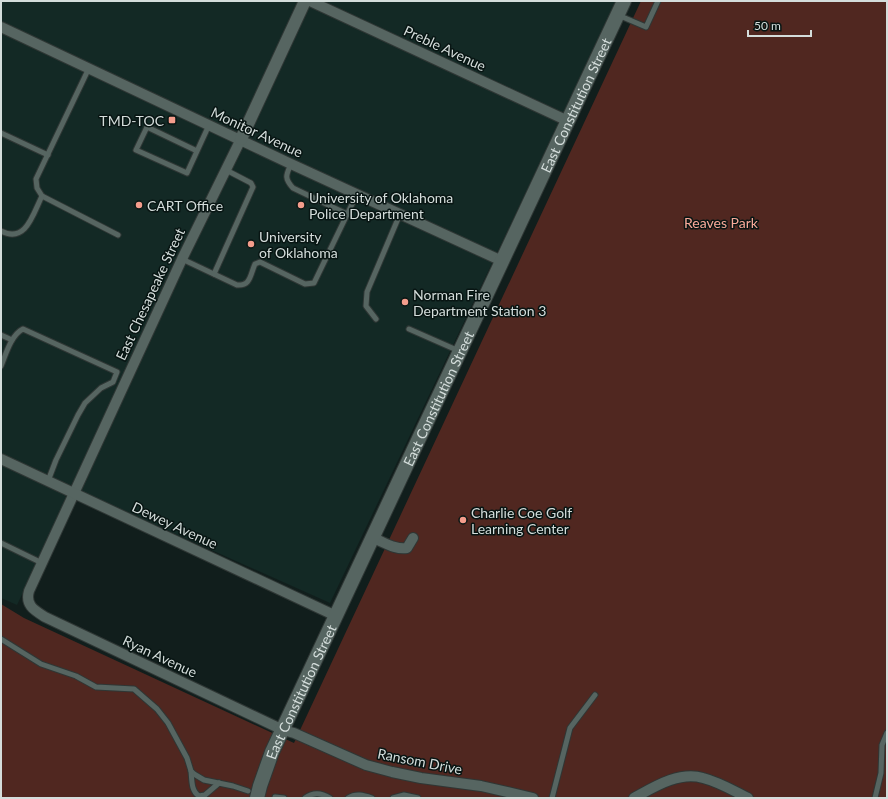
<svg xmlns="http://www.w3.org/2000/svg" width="888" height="799" font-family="Lato,sans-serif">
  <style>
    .built { fill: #132925 }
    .green { fill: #502720 }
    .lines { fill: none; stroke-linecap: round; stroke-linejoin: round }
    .service-casing { stroke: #2f3735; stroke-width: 7 }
    .minor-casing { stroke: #2f3735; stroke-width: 12 }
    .tertiary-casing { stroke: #2f3735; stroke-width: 14 }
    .secondary-casing { stroke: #2f3735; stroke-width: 16 }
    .service { stroke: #566561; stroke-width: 5 }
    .minor { stroke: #566561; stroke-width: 10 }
    .tertiary { stroke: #566561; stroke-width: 12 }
    .secondary { stroke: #566561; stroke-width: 14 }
    .poi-dot { fill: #f49d8c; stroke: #081513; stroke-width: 1.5 }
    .labels { text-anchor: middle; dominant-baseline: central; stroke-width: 3; stroke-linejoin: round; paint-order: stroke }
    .street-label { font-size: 14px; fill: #d4dddb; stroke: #081513 }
    .poi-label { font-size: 14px; fill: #d4dddb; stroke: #081513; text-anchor: start }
    .park-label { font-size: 14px; fill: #f8a999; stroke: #081513 }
  </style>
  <rect width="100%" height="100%" fill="#111e1c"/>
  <polygon class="built" points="1,1 617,1 330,603 73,488 17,605 1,598"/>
  <polygon class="green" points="641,1 887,1 887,798 1,798 1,604 24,618 294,743"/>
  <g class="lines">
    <g class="service-casing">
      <g id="service">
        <polyline points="618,15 646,27 658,1"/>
        <polyline points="89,68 36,179 37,188 42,196 118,235"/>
        <polyline points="1,133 48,155"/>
        <polyline points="197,151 147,127 136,150 187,173 209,125"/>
        <path d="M 291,164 C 286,175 284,178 293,188 L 347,214"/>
        <path d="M 1,231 C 26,244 33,214 42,196"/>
        <path d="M 182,259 L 237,285 C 251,286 250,275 255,264 L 260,262 L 305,284 L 314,283 L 357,194"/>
        <polyline points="214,274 253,187 251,183 226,170"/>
        <polyline points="376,319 366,306 367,292 400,214"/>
        <polyline points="409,329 459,351"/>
        <polyline points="1,335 12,340"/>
        <path d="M 1,366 C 6,354 11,335 23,329 L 117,372 L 113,382 L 101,388 L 85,403 L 78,415 L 56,460 L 48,481"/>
        <polyline points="1,543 42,563"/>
        <polyline points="1,639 41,664 76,676 96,687 134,689 157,709 168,723 187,758 191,771 194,774 204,780 233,786 248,791"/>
        <path d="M 191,771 C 192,780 191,791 199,796 L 205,795 L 219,783"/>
        <polyline points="275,797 284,798"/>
        <path d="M 305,798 C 313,792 322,793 330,798"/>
        <path d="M 348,798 C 356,793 363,795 372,798"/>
        <polyline points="393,798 404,795 418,798"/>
        <polyline points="552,798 570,728 595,695"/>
        <polyline points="875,798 881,773 882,745 887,733"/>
      </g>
    </g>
    <g class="minor-casing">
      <g id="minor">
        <polyline points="310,1 568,121"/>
        <polyline points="1,27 291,164 502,261"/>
        <path d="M 241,139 L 182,259 L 29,591 C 25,605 34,610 45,617 L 283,730 L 294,733 L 366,765 L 392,772 L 421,778 L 481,786 L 533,798"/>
        <polyline points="1,459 336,616"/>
        <path d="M 373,538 C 384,542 395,550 407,548 L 413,538"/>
        <path d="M 634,798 C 654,787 679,771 703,778 C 719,782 734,791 748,798"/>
      </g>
    </g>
    <g class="tertiary-casing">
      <polyline id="tertiary" points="241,139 305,1"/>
    </g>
    <g class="secondary-casing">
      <g id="secondary">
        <path id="s1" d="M 257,798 L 260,786 L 272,752 L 624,1"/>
      </g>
    </g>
    <use href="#service" class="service"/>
    <use href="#minor" class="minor"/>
    <use href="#tertiary" class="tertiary"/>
    <use href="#secondary" class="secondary"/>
  </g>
  <g class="poi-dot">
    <rect x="168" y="116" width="8" height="8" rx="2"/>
    <circle cx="139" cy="205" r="4"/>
    <circle cx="301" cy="205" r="4"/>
    <circle cx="251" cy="244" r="4"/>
    <circle cx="405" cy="302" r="4"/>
    <circle cx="463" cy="520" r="4"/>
  </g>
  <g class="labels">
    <g class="street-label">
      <text transform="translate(445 48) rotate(25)">Preble Avenue</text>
      <text stroke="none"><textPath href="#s1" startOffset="763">East Constitution Street</textPath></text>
      <text transform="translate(257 132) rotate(25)">Monitor Avenue</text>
      <text transform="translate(150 294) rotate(-65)">East Chesapeake Street</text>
      <text stroke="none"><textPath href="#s1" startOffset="439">East Constitution Street</textPath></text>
      <text transform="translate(175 525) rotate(25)">Dewey Avenue</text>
      <text transform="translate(160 656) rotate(25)">Ryan Avenue</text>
      <text stroke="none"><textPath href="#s1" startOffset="115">East Constitution Street</textPath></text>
      <text transform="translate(420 761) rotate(11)">Ransom Drive</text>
    </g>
    <g class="poi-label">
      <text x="164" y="120" text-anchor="end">TMD-TOC</text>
      <text x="309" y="197">University of Oklahoma<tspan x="309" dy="16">Police Department</tspan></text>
      <text x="147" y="205">CART Office</text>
      <text x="259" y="236">University<tspan x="259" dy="16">of Oklahoma</tspan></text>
      <text x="413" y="294">Norman Fire<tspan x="413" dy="16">Department Station 3</tspan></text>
      <text x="471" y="512">Charlie Coe Golf<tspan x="471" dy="16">Learning Center</tspan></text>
    </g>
    <g class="park-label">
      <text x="721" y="222">Reaves Park</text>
    </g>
  </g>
  <rect width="888" height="799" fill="none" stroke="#d4dddb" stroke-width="4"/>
  <path d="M748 30v6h63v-6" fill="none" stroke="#d4dddb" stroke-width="2"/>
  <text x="754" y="30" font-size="12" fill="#d4dddb" stroke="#081513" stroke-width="3" paint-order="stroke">50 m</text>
</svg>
